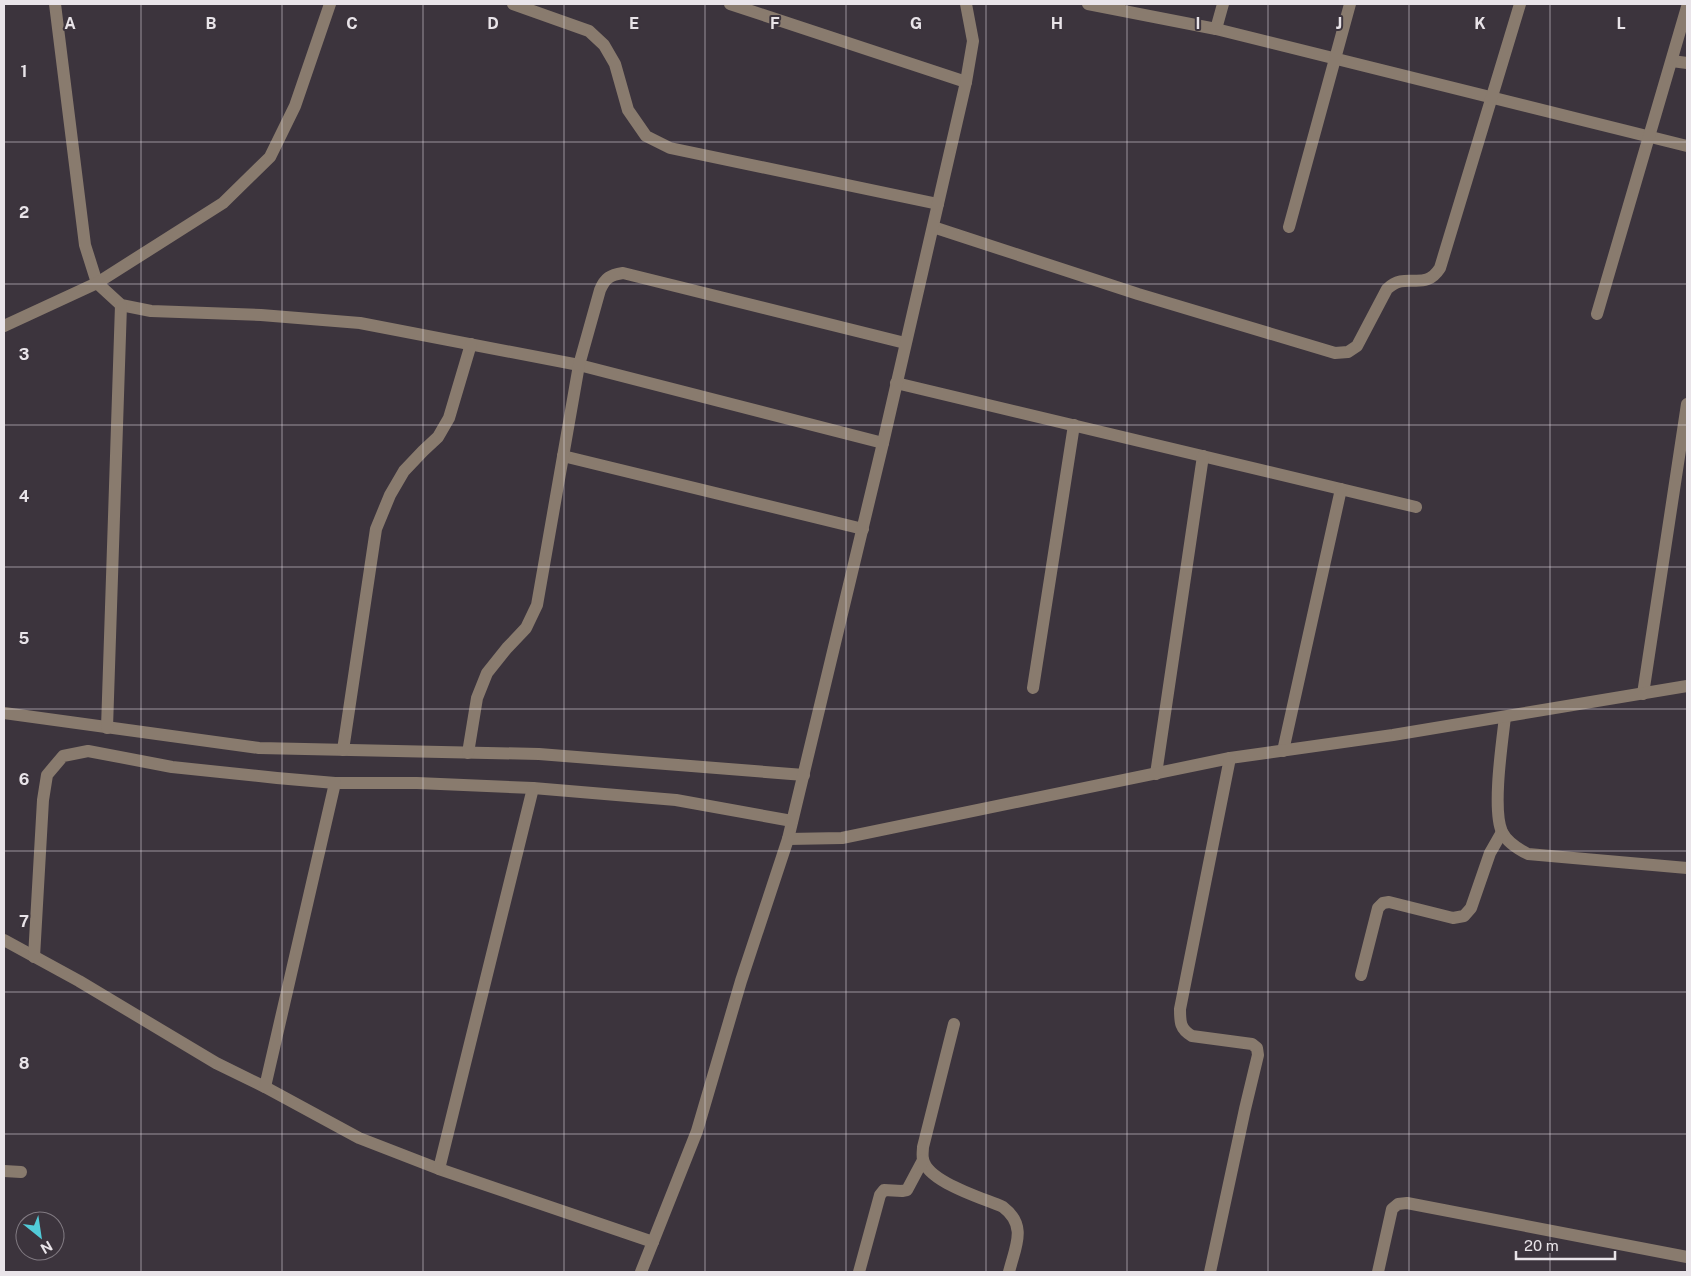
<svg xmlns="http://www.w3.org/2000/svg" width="1691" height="1276" font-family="'Public Sans',sans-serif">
<rect width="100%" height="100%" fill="#3c343d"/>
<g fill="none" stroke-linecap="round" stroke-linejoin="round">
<g stroke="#897b6e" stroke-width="12">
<path d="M55 4 85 245 97 283 121 305 151 311 261 315 360 323 579 365 883 443"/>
<path d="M513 4 589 31 604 45 615 64 628 110 646 136 670 148 938 204"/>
<path d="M730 4 966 82"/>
<path d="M1088 4 1216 29 1687 146"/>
<path d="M1216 29 1223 4"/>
<path d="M1672 61 1687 63"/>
<path d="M933 227 1138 294 1335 353 1348 352 1357 346 1387 289C1407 270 1424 293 1440 268L1520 4"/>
<path d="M1289 227 1350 4"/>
<path d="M1597 314 1687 7"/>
<path d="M4 326 97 283 223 203 270 157 295 106 330 4"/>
<path d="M896 383 1416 507"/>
<path d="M563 456 863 529"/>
<path d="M1033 688 1074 425"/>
<path d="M1643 694 1687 404"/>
<path d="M4 713 259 748 539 754 804 775"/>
<path d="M1505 717C1502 743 1492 810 1502 832 1507 842 1518 849 1528 854L1687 868"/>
<path d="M107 728 121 305"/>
<path d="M343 750 376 529 390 495 404 471 423 451 438 437 449 418 471 344"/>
<path d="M1283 751 1341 489"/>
<path d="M468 753 477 698 487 673 507 648 526 628 537 605 579 365 600 290C605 278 610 275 623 273L905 343"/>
<path d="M1156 774 1203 456"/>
<path d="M788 839 842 838 1230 758 1393 735 1687 686"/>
<path d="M4 940 79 981 216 1063 265 1087 359 1138 439 1169 653 1242"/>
<path d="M34 957 43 800 47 775 63 756 88 751 172 767 277 778 335 783H417L533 788 676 800 792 821"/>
<path d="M1361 975 1378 908 1383 903 1389 902 1453 918 1464 916 1471 908 1490 853 1502 832"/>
<path d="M954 1024 923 1147C923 1150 922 1155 923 1159 927 1182 983 1198 1003 1207 1028 1226 1015 1247 1009 1272"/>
<path d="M265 1087 335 783"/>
<path d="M439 1169 533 788"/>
<path d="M4 1171 21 1172"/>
<path d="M641 1272 697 1131 741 981 788 839 883 443 966 82 973 41 966 4"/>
<path d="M859 1272 880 1195 884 1190 902 1191 907 1190 923 1160"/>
<path d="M1210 1272 1245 1109 1258 1055 1257 1048 1252 1044 1192 1036C1180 1029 1180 1022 1180 1009L1230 758"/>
<path d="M1378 1272 1392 1209 1398 1204 1407 1203 1687 1257"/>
</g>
</g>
<path fill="none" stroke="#e9e4e9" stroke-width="1" stroke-opacity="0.55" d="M141 4V1272M282 4V1272M423 4V1272M564 4V1272M705 4V1272M846 4V1272M986 4V1272M1127 4V1272M1268 4V1272M1409 4V1272M1550 4V1272M4 142H1687M4 284H1687M4 425H1687M4 567H1687M4 709H1687M4 851H1687M4 992H1687M4 1134H1687"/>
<g font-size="16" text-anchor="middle" font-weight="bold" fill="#e9e4e9" stroke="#3c343d" stroke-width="4" stroke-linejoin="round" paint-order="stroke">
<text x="70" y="29">A</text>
<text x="211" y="29">B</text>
<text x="352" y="29">C</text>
<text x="493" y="29">D</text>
<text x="634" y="29">E</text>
<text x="775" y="29">F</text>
<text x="916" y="29">G</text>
<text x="1057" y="29">H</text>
<text x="1198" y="29">I</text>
<text x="1339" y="29">J</text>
<text x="1480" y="29">K</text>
<text x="1621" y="29">L</text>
<text x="24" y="77">1</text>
<text x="24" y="218">2</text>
<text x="24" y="360">3</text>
<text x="24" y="502">4</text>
<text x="24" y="644">5</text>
<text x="24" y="785">6</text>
<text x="24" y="927">7</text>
<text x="24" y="1069">8</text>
</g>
<rect width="1691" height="1276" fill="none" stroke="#e9e4e9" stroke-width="10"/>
<g transform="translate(40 1236) rotate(150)"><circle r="24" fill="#3c343d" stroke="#817a82"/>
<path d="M0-4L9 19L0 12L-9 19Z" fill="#52cbd8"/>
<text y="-8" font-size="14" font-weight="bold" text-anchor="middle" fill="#e9e4e9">N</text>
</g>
<path d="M1516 1251v8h99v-8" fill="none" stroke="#e9e4e9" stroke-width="2.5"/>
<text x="1524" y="1251" font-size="15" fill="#e9e4e9" stroke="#3c343d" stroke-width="4" paint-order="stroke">20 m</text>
</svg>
